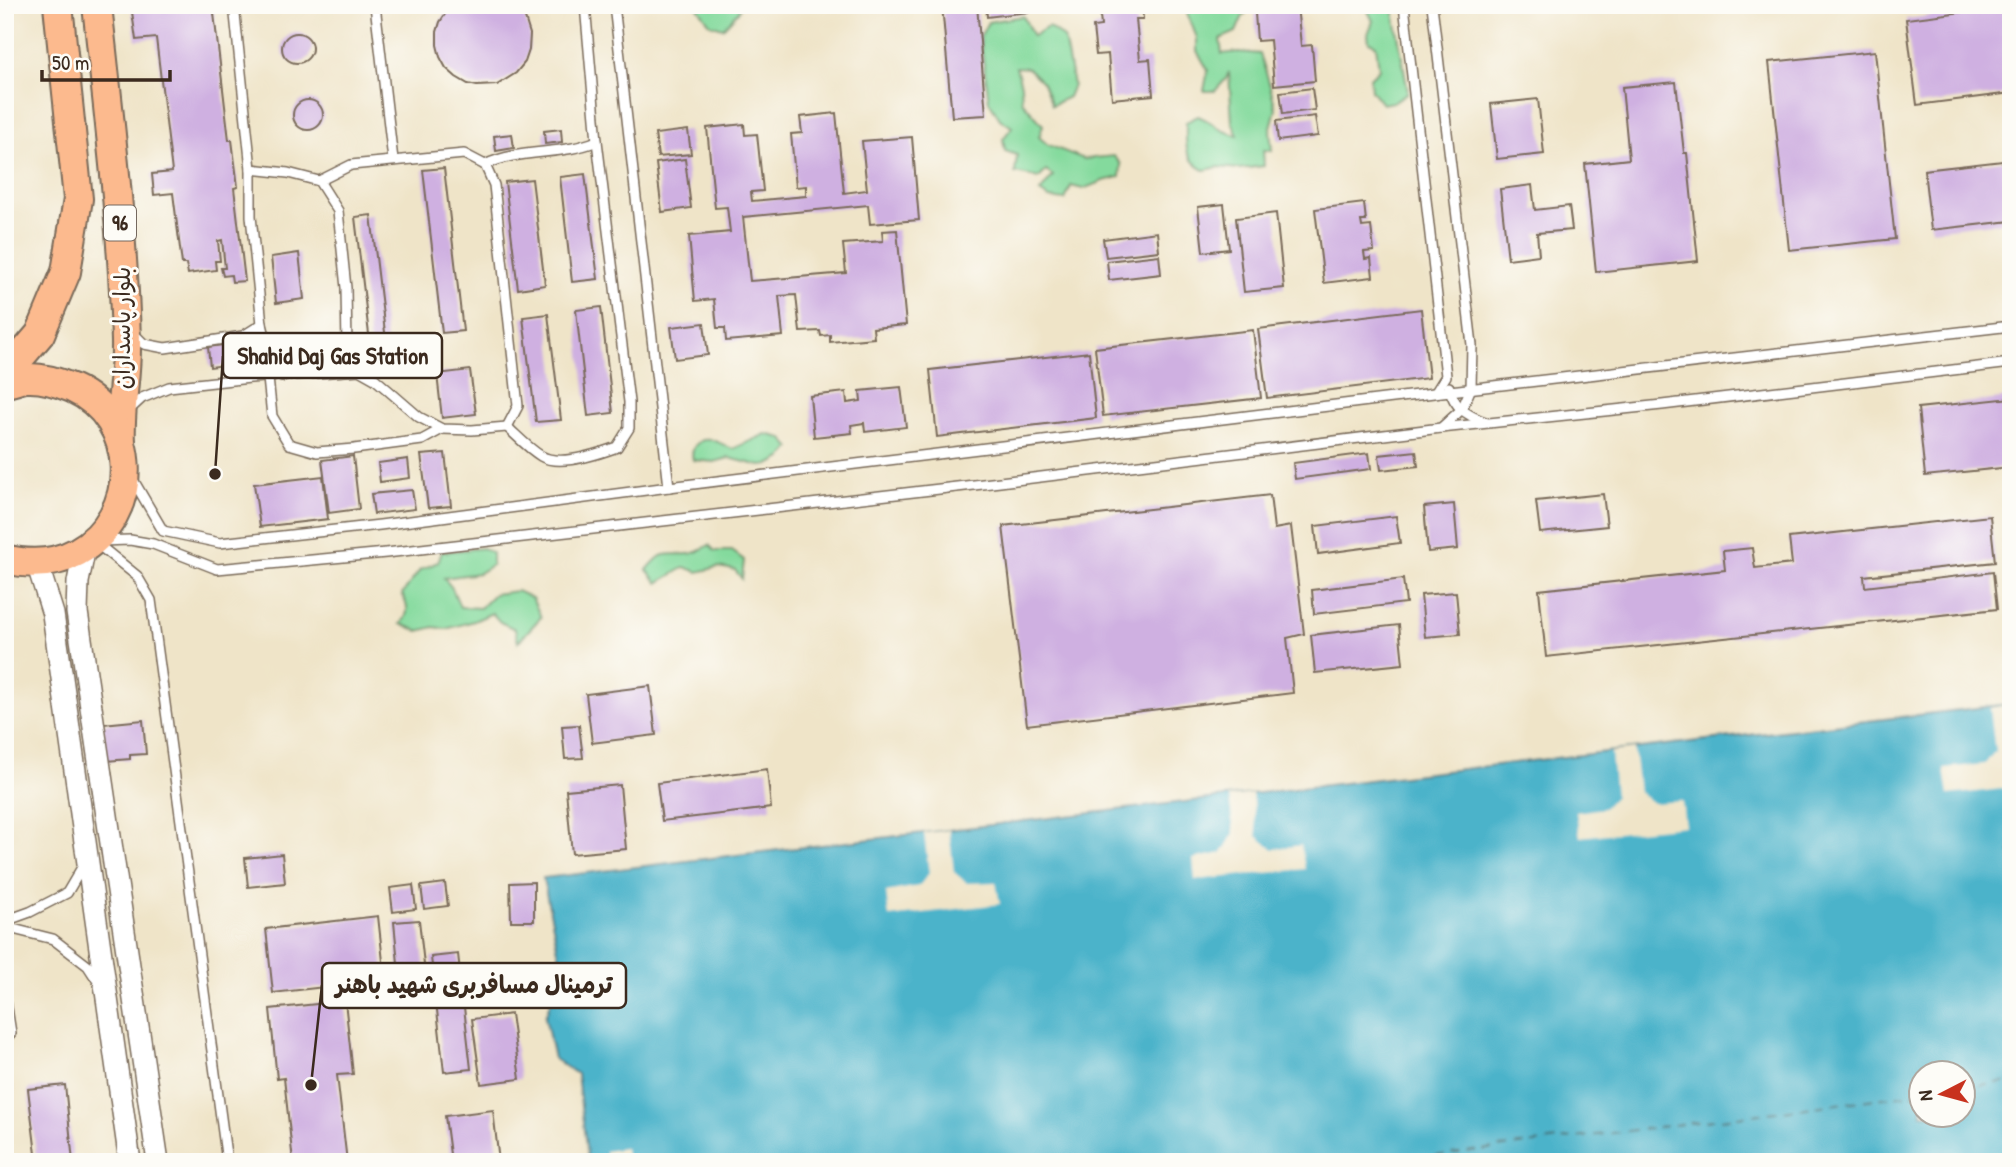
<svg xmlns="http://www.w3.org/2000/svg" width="2016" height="1167" font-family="'Patrick Hand','Playpen Sans Arabic',sans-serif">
<rect width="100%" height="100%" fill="#fdfcf7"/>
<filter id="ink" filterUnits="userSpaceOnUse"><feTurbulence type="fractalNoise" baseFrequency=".0143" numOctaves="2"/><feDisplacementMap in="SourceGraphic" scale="14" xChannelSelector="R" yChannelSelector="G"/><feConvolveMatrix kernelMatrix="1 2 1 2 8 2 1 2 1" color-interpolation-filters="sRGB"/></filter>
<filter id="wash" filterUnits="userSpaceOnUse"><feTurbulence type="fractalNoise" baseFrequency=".00686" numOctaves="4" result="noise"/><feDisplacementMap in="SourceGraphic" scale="28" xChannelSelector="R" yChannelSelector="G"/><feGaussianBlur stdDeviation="1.57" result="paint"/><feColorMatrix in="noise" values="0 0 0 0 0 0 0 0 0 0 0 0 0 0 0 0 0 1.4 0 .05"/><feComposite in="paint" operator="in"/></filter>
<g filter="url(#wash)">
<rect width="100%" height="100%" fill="#efe4c8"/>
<g fill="#84da9d" stroke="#60825e" stroke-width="2">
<path d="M741 5 738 12 723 28 710 24 697 6Z"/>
<path d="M1195 5H1252L1242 18 1236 32 1220 39 1222 54 1238 52 1260 54 1268 79 1276 109 1270 131 1272 151 1263 150 1264 166 1239 169 1219 167 1204 170C1183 157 1186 145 1186 122L1198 116C1214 122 1220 133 1238 135L1232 122 1229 72 1226 79 1215 91H1204L1208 70 1197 51V38L1187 13Z"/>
<path d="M1365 5H1394V12L1408 92 1393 102 1382 104 1371 90 1370 78 1379 69 1376 45 1369 42 1368 34 1373 21Z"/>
<path d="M1023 16 1033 36 1048 27 1064 38 1073 85 1068 97 1052 105 1043 83 1028 68 1016 67 1021 85 1022 101 1043 125 1039 137 1048 145 1084 159 1114 156 1121 164 1120 177 1103 181 1083 189 1071 186 1065 200 1049 198 1040 192 1053 176 1046 171 1039 178 1015 173 1017 155 1005 151 1003 139 1012 127 1000 119 989 101 980 37 988 22Z"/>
<path d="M766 434 782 438 791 448 782 458 769 465 761 466 729 458 714 462 693 460C690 449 697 438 710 440 717 440 727 447 733 449Z"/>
<path d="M709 545 715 551H732L744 560 742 579 735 570 718 567 698 572 685 567 658 583 647 570C665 548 664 556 688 554 695 554 703 549 709 545Z"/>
<path d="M483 548 492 553V565L479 573 444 578 452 588 460 607 480 608 494 594 517 591 532 598 541 617 518 642 515 629 500 622 492 613 474 621 446 629 434 627 419 631 401 624C410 613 408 606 402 594L420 570 438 562 442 552Z"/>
</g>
<path fill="#4bb3ca" stroke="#436e74" stroke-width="2" fill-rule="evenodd" d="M2011 704V1162H588L577 1074 554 1059 545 1017 562 969 543 878ZM1922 1072H1964V1114H1922Z"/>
<g fill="#efe4c8">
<path d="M2011 704V788L1948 795 1944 768 1985 764 1995 751 1990 708Z"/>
<path d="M1634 749 1639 792 1653 803 1682 801 1685 826 1580 837 1576 812 1604 808 1615 796 1611 752Z"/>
<path d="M1252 794 1257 836 1273 849 1301 845 1305 869 1195 880 1193 859 1222 853 1234 833 1229 797Z"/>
<path d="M949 830 954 872 967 883 996 882 1000 904 889 917 886 892 919 886 929 873 924 833Z"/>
<path d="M625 1148 627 1162H606L605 1151Z"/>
</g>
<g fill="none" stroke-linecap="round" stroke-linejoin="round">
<g stroke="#416163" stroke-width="2" stroke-dasharray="9 7" stroke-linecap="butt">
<path d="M1964 1087 2011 1081"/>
<path d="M1388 1162 1922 1093"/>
</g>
</g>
<g id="blocks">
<g fill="#cfb0e1">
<path d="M131 5H213L229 140H232L238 187 234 188 245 281 232 282 231 275 223 276 221 268H225L222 240 218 241 220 261H215L216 270 188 274 186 264H182L173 193 154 195 152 174 172 172 156 38 136 40Z"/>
<path d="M451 5H515L525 18 530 34 529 50 525 62 516 73 497 85 477 86 468 84 456 77 446 68 440 57 437 45V32L440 22Z"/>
<path d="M942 5H977L986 115 952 117Z"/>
<path d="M986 5H1036V11L987 17Z"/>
<path d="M1099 5H1142L1143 19H1136L1140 60 1150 59 1153 95 1112 99 1108 54 1096 55 1093 27 1101 26Z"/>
<path d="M1262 5H1297L1301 46 1312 45 1315 81 1274 85 1270 40 1257 41 1255 13 1263 12Z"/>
<path d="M2011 6V93L1917 105 1906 19Z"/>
<circle cx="297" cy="48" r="15"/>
<path d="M1875 51 1895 239 1789 250 1769 62Z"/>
<path d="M1676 82 1684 153H1687L1698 261 1596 272 1585 164 1629 159 1622 87Z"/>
<path d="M1312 88 1315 110 1283 114 1280 92Z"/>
<path d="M1538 99 1544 154 1497 159 1491 104Z"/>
<circle cx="308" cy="115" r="15"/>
<path d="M836 113 844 193 867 190 862 141 912 137 919 220 870 224 868 205 743 217 750 281 846 273 843 244 883 241 882 231 897 230 906 325 873 328 874 338 830 342V335L821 336 820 331 800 332 796 295 779 296 783 336 726 341 725 328H717L714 299 695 301 689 236 730 232 727 207 715 208 707 128 744 124 745 135 757 134 763 191 751 192 752 201 806 196V186L796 187 791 134 802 133 800 117Z"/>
<path d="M1315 116 1318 136 1278 141 1276 121Z"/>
<path d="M561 129 562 142 545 144 544 131Z"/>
<path d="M688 130 691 154 658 157 655 134Z"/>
<path d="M512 134 514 148 496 151 494 136Z"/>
<path d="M685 159 691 208 662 212 656 163Z"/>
<path d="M2011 160V221L1931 230 1924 170Z"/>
<path d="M444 168 463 331 442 333 423 170Z"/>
<path d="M585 174 598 279 572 282 560 177Z"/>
<path d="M532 179 545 285 518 289 505 182Z"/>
<path d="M1532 185 1535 210 1569 206 1572 230 1537 233 1539 255 1508 259 1500 189Z"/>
<path d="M1364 203 1366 221H1361L1362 227 1371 226 1374 251 1364 252 1365 259 1371 258 1373 277 1324 283 1315 209Z"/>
<path d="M1224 204 1229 249 1203 252 1198 207Z"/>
<path d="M1276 213 1284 288 1244 292 1236 218Z"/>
<path d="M371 215 389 366 373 368 355 217Z"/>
<path d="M1157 232 1159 251 1106 257 1103 239Z"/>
<path d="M299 253 304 299 276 303 271 257Z"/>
<path d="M1159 255 1161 274 1109 280 1107 261Z"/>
<path d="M601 307 613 413 588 416 576 310Z"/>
<path d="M1421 309 1429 378 1267 398 1258 329Z"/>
<path d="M548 314 561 420 536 422 523 317Z"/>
<path d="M704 323 708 355 675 359 671 327Z"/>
<path d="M1253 330 1261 398 1103 416 1095 348Z"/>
<path d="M231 344 234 364 210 367 208 347Z"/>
<path d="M1089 352 1096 418 937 437 930 370Z"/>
<path d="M470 370 476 414 442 418 437 374Z"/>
<path d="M901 387 906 427 865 432 864 423 851 425 852 433 814 437 810 396 846 392 847 403 861 401 860 391Z"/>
<path d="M2011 398V467L1925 476 1918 408Z"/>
<path d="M1416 451 1418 466 1381 470 1379 455Z"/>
<path d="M445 453 451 506 428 508 421 455Z"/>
<path d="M1369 453 1371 469 1295 479 1293 463Z"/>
<path d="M353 456 359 509 329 513 322 460Z"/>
<path d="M408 459 410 478 380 482 378 463Z"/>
<path d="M323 476 328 519 260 527 254 484Z"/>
<path d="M412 490 415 509 374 514 371 494Z"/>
<path d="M1603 494 1607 526 1540 533 1536 501Z"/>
<path d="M1270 495 1274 529 1291 526 1304 634 1287 638 1293 693 1027 725 1003 526Z"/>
<path d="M1454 504 1458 549 1428 552 1424 507Z"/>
<path d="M1396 516 1400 543 1318 554 1315 526Z"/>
<path d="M1990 516 1995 562 1864 576 1865 587 1993 572 1997 609 1546 657 1539 590 1725 570 1723 551 1752 548 1755 568 1792 564 1789 538Z"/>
<path d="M1403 579 1406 603 1314 614 1312 590Z"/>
<path d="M1456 592 1460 634 1425 637 1421 595Z"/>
<path d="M1399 625 1403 664 1315 673 1311 635Z"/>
<path d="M650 686 656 735 592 743 586 694Z"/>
<path d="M143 720 146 754 130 755V759L106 761 103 724Z"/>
<path d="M579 725 583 758 565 759 562 726Z"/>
<path d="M767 769 771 808 662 821 657 783Z"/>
<path d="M620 785 626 849 572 854 566 790Z"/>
<path d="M282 854 285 883 248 887 245 858Z"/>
<path d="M534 882V921H511L510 883Z"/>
<path d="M445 883 448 906 424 909 421 886Z"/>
<path d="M413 885 416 909 393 912 390 888Z"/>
<path d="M378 916 385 980 273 993 266 929Z"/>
<path d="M419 920 427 991 401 994 394 922Z"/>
<path d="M458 954 471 1069 444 1072 431 957Z"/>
<path d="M345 1001 353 1074 337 1075 347 1162H293L284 1078 277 1079 270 1009Z"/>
<path d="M511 1014 520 1079 481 1084 472 1019Z"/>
<path d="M65 1085 73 1162H37L28 1089Z"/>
<path d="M493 1110 499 1162H451L445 1116Z"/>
</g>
</g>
</g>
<g filter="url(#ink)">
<use href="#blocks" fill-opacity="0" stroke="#7a6b5a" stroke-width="2"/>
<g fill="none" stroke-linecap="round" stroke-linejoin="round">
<g stroke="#7a6b5a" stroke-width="12">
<g id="service">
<path d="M234 5 251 169V216L262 324 271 360 281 377"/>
<path d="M375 5 393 160"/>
<path d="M614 5 669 487 1450 391 2011 326"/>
<path d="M1404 5 1446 376 1436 392"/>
<path d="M485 165C520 148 561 156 597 141"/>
<path d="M251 169 288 173 319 181 338 211 346 288 347 348 340 371"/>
<path d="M319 181 351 165 464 154 485 165 494 185 518 406 507 427"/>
<path d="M133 333 144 344 165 348 243 336 262 324"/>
<path d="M271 360 268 378 272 416 289 444 317 452 354 449 422 440 442 429"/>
<path d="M1449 387C1454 407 1466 415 1485 422"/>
<path d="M129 410 142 398 169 387 250 378 359 370 375 379 419 417 442 429 472 430 507 427C517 436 529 449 541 456 559 467 598 454 617 447L629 428V402L597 141 585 5"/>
<path d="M1441 428 1662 405 2011 363"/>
<path d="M132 478 163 531 220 543 380 525 669 487"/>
<path d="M101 541 130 540 153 544 217 569 386 553 1000 482 1441 428 1462 409 1471 388 1472 345 1432 5"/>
<path d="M95 542 137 576 151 600 227 1162"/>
<path d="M5 921 30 912 67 893 84 864"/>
<path d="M5 927 53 939 88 966 99 983"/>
<path d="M5 995 11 1033 5 1039"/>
</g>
</g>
<g stroke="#7a6b5a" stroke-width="24">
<g id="tertiary">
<path d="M85 547 78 582 77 612 158 1162"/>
<path d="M37 563 53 614 130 1162"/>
</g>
</g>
<g stroke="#7a6b5a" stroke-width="32">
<g id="trunk">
<path d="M97 5C109 117 123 229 126 341 127 375 119 408 121 442"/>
<path d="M5 375 40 334 66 272 78 199 58 5"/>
<path d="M5 383C12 382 19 379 26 378 42 377 58 382 72 388 141 419 142 516 77 552 55 564 29 565 5 559"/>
</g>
</g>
<use href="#service" stroke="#fff" stroke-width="9"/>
<use href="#tertiary" stroke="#fff" stroke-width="21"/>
<use href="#trunk" stroke="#fcba8e" stroke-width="28"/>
</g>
</g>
<g text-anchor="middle" stroke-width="6" stroke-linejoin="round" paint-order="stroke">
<rect fill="#fdfcf7" stroke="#75695f" stroke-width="2" x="104" y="205.5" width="32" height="35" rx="5"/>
<g font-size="21" font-weight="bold" fill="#3b2a1e">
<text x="120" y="230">96</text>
</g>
<g font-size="23" fill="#3b2a1e" stroke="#fdfcf7">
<text transform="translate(122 328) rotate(-90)" y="8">بلوار پاسداران</text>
</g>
</g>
<path fill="none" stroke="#3b2a1e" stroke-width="2.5" d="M215 474L223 356M311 1085L322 985"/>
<g fill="#3b2a1e" stroke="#fdfcf7" stroke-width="2.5">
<circle cx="215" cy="474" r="7"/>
<circle cx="311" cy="1085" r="7"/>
</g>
<g fill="#fdfcf7" stroke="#3b2a1e" stroke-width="2.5">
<rect x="223" y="333" width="219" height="45" rx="7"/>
<rect x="322" y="963" width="304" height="45" rx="7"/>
</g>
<g font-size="24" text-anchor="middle" font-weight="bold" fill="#3b2a1e">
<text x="333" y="364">Shahid Daj Gas Station</text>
<text x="474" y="993">ترمینال مسافربری شهید باهنر</text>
</g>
<rect width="2016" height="1167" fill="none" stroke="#fdfcf7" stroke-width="28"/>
<g transform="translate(1942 1094) rotate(264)"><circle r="33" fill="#fdfcf7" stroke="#afa8a0" stroke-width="2"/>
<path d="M0-5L12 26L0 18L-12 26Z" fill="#c8321e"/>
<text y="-10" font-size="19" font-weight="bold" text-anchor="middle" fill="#3b2a1e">N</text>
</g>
<path d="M42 70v10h128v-10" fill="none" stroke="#3b2a1e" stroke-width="3.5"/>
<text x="52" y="70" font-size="21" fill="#3b2a1e" stroke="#fdfcf7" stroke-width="5" paint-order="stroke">50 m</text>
</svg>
